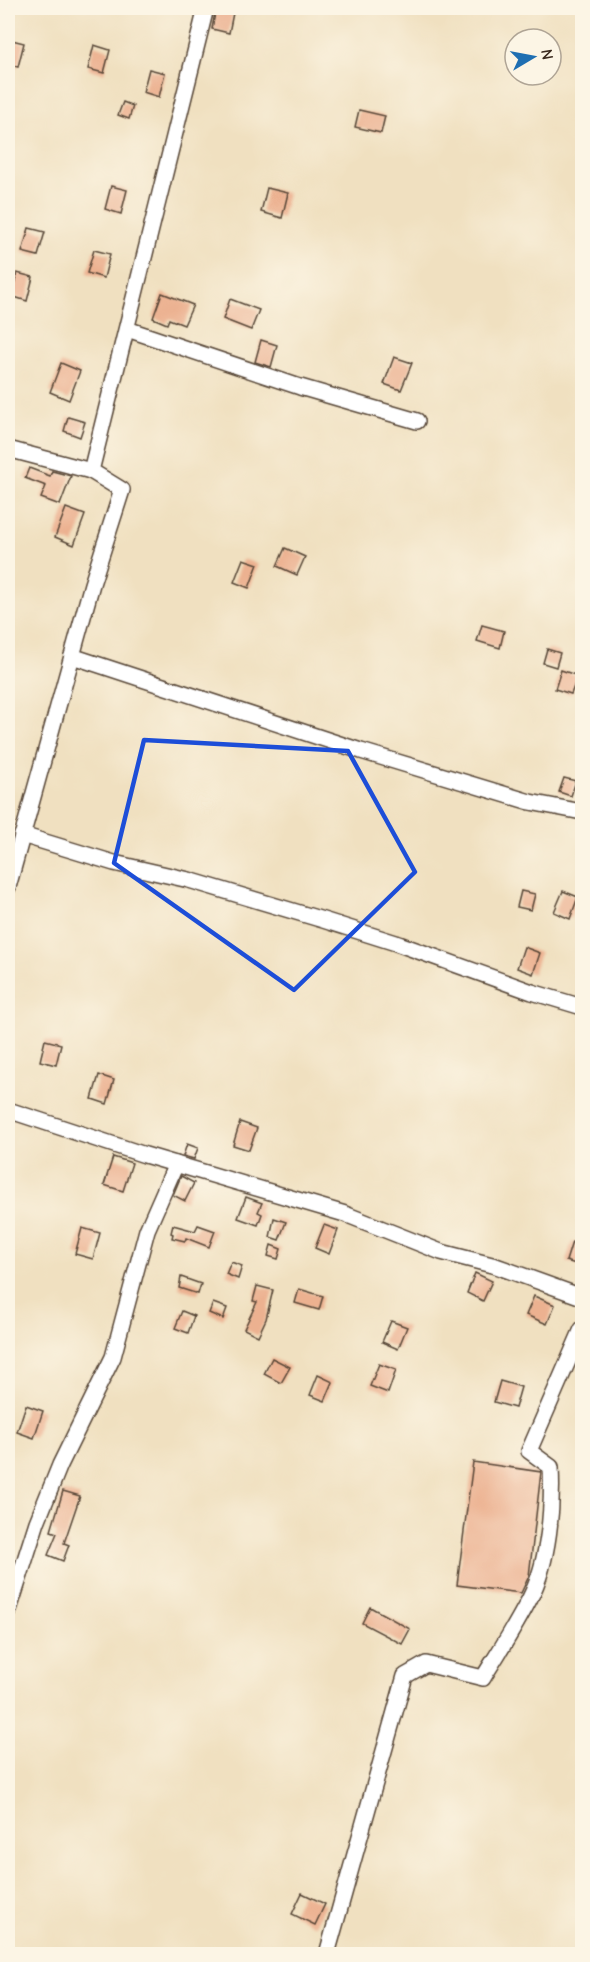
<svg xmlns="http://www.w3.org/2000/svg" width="590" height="1962" font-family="'Comic Neue',sans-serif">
<rect width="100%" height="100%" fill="#fcf5e5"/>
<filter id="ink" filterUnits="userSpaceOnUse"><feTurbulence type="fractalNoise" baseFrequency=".0167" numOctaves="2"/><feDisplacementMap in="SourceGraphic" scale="12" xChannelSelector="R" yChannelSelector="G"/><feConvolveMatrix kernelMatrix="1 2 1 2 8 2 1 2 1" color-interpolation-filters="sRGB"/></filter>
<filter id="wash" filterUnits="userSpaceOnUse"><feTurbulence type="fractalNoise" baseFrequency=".008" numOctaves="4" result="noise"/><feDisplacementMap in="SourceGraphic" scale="24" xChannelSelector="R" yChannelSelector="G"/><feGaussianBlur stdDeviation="1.35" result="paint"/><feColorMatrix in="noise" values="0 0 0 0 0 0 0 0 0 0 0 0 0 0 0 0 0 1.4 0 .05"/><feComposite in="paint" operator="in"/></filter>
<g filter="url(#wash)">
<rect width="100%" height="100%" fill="#f0e0c0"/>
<g id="blocks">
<g fill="#ecb190">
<path d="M216 8H234L229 33 212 29Z"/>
<path d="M8 39 24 43 18 67 8 64Z"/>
<path d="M94 45 110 50 104 73 88 69Z"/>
<path d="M149 69 165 73 159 97 143 92Z"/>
<path d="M123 102 133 106 129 119 118 115Z"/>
<path d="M359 110 385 116 381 133 355 127Z"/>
<path d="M111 186 127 190 121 214 105 209Z"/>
<path d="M267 188 288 193 282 218 261 212Z"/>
<path d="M29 228 45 232 38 256 22 252Z"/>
<path d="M94 250 110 254 104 278 87 273Z"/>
<path d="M17 273 33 277 27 301 11 296Z"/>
<path d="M162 293 193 305 184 325 169 319 167 324 153 318Z"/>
<path d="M230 299 259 310 251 330 223 319Z"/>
<path d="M261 340 277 345 271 367 255 362Z"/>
<path d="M394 357 412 363 401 390 384 384Z"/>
<path d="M61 363 80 371 69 400 50 392Z"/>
<path d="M68 417 85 422 80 437 64 431Z"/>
<path d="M29 468 50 476 52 471 71 476 60 505 41 498 46 486 25 478Z"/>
<path d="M66 508 85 515 74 545 55 537Z"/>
<path d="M285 548 305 557 297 575 277 566Z"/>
<path d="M243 559 258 564 249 588 234 582Z"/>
<path d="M482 625 504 631 500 648 477 641Z"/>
<path d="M547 649 560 653 556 667 543 663Z"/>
<path d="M561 670 578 676 571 694 555 689Z"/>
<path d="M564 778 576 781 571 796 559 792Z"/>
<path d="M521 891 535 894 531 910 517 907Z"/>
<path d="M563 891 578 897 570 919 554 912Z"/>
<path d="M524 947 540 953 533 974 517 968Z"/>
<path d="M45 1040 61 1044 56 1065 40 1061Z"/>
<path d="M99 1075 114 1080 107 1104 92 1099Z"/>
<path d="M240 1122 257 1128 249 1150 233 1145Z"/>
<path d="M187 1144 198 1148 194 1159 183 1156Z"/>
<path d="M113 1157 132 1163 123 1191 104 1185Z"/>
<path d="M181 1176 194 1183 185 1201 173 1195Z"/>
<path d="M246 1197 262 1203 258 1212 262 1214 258 1225 238 1218Z"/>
<path d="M274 1218 286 1222 279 1240 270 1237Z"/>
<path d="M173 1225 195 1231 198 1225 215 1231 209 1247 186 1238 185 1241 172 1238 173 1234 171 1233Z"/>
<path d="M324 1225 338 1230 329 1254 315 1248Z"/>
<path d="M82 1228 100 1233 93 1259 75 1254Z"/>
<path d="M572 1242 582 1245V1266L566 1261Z"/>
<path d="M271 1245 281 1249 278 1259 268 1256Z"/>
<path d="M231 1262 242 1266 238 1279 226 1274Z"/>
<path d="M475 1273 492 1281 483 1301 467 1293Z"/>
<path d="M181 1277 201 1284 198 1294 179 1288Z"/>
<path d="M257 1286 273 1290 266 1319 258 1336 244 1329 257 1302 253 1301Z"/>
<path d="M299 1289 323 1296 319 1310 295 1303Z"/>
<path d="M534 1296 555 1305 547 1324 526 1315Z"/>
<path d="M213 1303 227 1308 223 1319 209 1313Z"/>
<path d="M182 1311 194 1316 188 1333 175 1328Z"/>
<path d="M391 1321 407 1327 398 1349 382 1342Z"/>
<path d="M272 1358 290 1367 281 1383 264 1374Z"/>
<path d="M379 1364 396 1370 388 1393 370 1386Z"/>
<path d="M318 1375 333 1382 325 1401 310 1395Z"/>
<path d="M500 1381 521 1387 515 1408 494 1402Z"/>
<path d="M26 1405 43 1411 34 1438 17 1432Z"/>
<path d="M473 1462 541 1472 529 1576 521 1593 457 1585Z"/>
<path d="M63 1491 80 1496 64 1543 69 1545 63 1561 48 1555 57 1533 51 1531Z"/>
<path d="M370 1607 410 1629 402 1644 362 1623Z"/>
<path d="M302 1893 325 1904 315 1925 292 1914Z"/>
</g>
</g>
</g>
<g filter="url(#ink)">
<use href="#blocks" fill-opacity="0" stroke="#564536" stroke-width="1.5"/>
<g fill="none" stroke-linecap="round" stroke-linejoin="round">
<g stroke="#564536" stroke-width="18">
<g id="street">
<path d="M127 329 300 387 417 421"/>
<path d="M8 449 91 471"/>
<path d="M72 656 361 751 530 802 582 812"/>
<path d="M22 835 114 863 189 880 323 920 396 943 532 992 582 1007"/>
<path d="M8 887 92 584 122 490 91 471 206 8"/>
<path d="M8 1110 145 1155 345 1214 441 1252 496 1266 582 1297"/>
<path d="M8 1613 37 1522 60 1465 113 1357 147 1230 176 1164"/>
<path d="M327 1954 405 1676 426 1664 483 1678C499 1652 516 1626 530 1598 549 1561 553 1508 551 1467L529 1451 582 1329"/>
</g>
</g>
<use href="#street" stroke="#fff" stroke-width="15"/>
</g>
</g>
<path fill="none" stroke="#1d4ed8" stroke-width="4.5" stroke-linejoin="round" d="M144 740 348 751 415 872 294 990 114 863Z"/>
<rect width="590" height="1962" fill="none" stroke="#fcf5e5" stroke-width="30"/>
<g transform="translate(533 57) rotate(80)"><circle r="28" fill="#fcf5e5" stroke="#afa495" stroke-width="1.5"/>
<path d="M0-4.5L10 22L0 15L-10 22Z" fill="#1f6fb2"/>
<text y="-9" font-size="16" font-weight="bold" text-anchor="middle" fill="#3b2a1e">N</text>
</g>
</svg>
